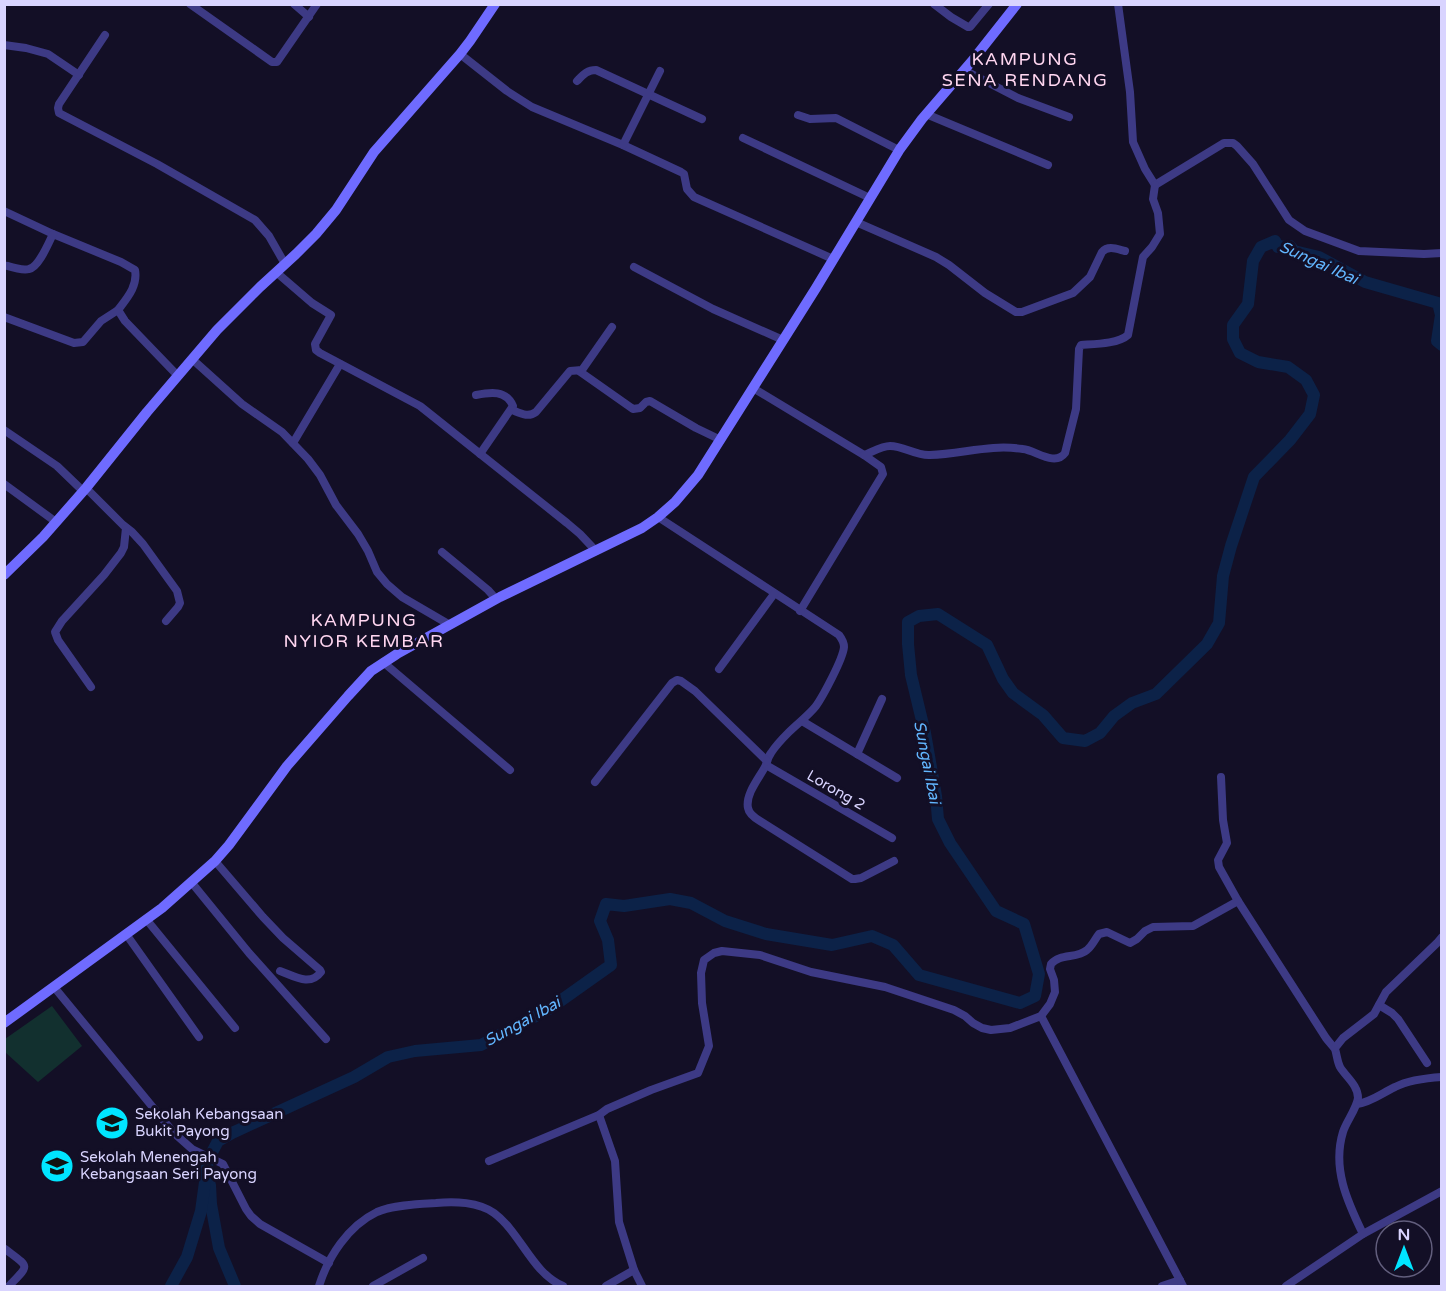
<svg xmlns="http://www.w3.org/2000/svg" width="1446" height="1291" font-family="'Varela Round',sans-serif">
<rect width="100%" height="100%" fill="#130f26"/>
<path fill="#12302f" d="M52 1006 82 1046 38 1082 5 1052V1039Z"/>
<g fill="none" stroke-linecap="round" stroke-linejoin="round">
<g stroke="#0c2248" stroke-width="12">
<path d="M210 1185 211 1204 219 1248 235 1286"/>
<path d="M171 1286 187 1257 201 1211 208 1160 218 1141 232 1133 354 1077 388 1057 415 1051 481 1045 549 1009 611 965 608 940 600 921 606 904 624 906 670 899 691 903 725 921 766 934 832 945 872 936 893 945 919 975 1020 1003 1035 996 1039 974 1024 924 996 911 950 843 938 819 936 796 925 733 911 675 908 644V622L919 616 938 614 987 645 1003 679 1013 693 1043 715 1063 738 1085 741 1100 733 1114 716 1132 703 1156 694 1207 644 1219 623 1223 576 1231 546 1254 477 1290 440 1310 414 1314 395 1306 380 1288 367 1258 362 1240 353 1233 339V325L1248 304 1253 261 1261 247 1275 241 1278 247 1290 246 1294 251 1319 257 1365 282 1438 303 1441 315 1437 341 1442 345"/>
</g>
<g stroke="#3d3a85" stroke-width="8">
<path d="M190 4 272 62H277L317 4"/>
<path d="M294 4 309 17"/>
<path d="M934 4 951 17 968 27H970L989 4"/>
<path d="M1118 4 1130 92 1133 142 1145 169 1155 185"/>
<path d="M105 35 59 104 58 108 59 113 157 164 255 220 269 236 285 264"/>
<path d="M4 45 26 48 48 54 79 75"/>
<path d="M460 54 507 91 532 107 623 145 681 172 684 174 687 189 694 197 833 259"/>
<path d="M964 70 1018 98 1069 117"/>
<path d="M577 81C583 75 587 70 596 70L702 119"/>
<path d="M926 114 1048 165"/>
<path d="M798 115 810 119 836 118 899 150"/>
<path d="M743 138 870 198"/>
<path d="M623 145 660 71"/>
<path d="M1155 185 1224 143H1233L1237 146 1253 164 1289 220 1305 231 1359 251 1424 254 1442 253"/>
<path d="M4 211 53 234 121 262 135 270C138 286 127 298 118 310L125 321 178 376"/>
<path d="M856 222 936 257 949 265 985 293 1016 312H1022L1073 293 1090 277 1102 252C1108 245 1117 249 1125 251"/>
<path d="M4 265C11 267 22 271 29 269 39 267 49 242 53 234"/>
<path d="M634 267 713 309 783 340"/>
<path d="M276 272 312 303 331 315 315 344 316 350 320 353 420 406 567 523 580 534 596 551"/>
<path d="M4 317 74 343 83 342 101 321 118 310"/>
<path d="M192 359 242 404 282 432 308 459 320 475 336 505 358 534 368 551 377 572 387 584 402 597 450 625"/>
<path d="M579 371 633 409 640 408 646 402 650 401 696 428 721 440"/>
<path d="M753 388 864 455C872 452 882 446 890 446 904 446 916 456 930 455 963 454 989 444 1023 449 1035 450 1055 467 1065 453L1076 409 1079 349 1081 345C1094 344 1118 344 1128 335L1143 257 1152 247 1160 234 1158 213 1153 199 1155 185"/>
<path d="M476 395C491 392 506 390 513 406L480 454"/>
<path d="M512 410C520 413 528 418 536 412L570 371 582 370 612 327"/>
<path d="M4 430 57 466 83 491"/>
<path d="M293 443 340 364"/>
<path d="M4 484 56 522"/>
<path d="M86 488 123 525 132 532 143 544 177 591 180 603 178 607 166 621"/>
<path d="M658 517 839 635C842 639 844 642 844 647 843 659 823 696 816 706 808 716 798 723 789 732 783 738 776 745 771 753 768 757 767 761 766 765 760 777 745 794 748 808 749 814 755 818 760 821L852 879H855L861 878 894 861"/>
<path d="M442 552 488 590 496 599"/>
<path d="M800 611 883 474 881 467 864 455"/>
<path d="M383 662 510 770"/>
<path d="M719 669 774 594"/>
<path d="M91 687 58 640 55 632 62 621 104 575 121 553 124 547 126 528"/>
<path d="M802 721 897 778"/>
<path d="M857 754 882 699"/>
<path d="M766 765 892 838"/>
<path d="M1221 777 1223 820 1227 843 1218 860 1219 867 1238 901 1326 1038C1329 1042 1333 1046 1335 1049 1337 1055 1337 1061 1340 1067 1346 1077 1358 1085 1358 1098 1357 1108 1346 1122 1343 1132 1332 1168 1347 1201 1363 1234"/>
<path d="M595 782 672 683 677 680 681 681 695 691 767 761"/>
<path d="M215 861 263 917 283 938 320 970 321 972C310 987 294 976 280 971"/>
<path d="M192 883 249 953 326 1039"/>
<path d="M146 919 235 1028"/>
<path d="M126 934 199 1037"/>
<path d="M54 987 174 1133 192 1149 223 1164 246 1209 251 1216 260 1224 329 1263"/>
<path d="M1379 1005 1392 1013 1398 1019 1427 1063"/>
<path d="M1041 1016 1183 1286"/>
<path d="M1335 1048 1343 1038 1374 1014 1386 992 1437 943 1442 937"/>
<path d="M1357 1104C1371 1102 1382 1093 1395 1087 1409 1080 1426 1078 1442 1077"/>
<path d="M599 1115 615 1161 619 1222 634 1270 642 1286"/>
<path d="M489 1161 599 1115 607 1109 651 1090 698 1073 709 1046 702 1003 701 973 704 960 714 953 722 951 760 955 811 972 885 987 954 1010 965 1016 973 1023 982 1028 991 1030 1010 1028 1041 1016 1050 1004 1055 992 1054 980 1050 969 1051 964C1060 953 1077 959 1087 950 1092 946 1095 939 1099 934L1107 932 1130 943 1137 939 1145 931 1153 927 1193 926 1238 901"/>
<path d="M5 1249C30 1268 30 1264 9 1286"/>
<path d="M319 1286C328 1257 348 1226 377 1212 393 1205 419 1204 436 1203 454 1201 479 1202 494 1213 521 1233 532 1273 563 1286"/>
<path d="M373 1286 423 1258"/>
<path d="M606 1286 634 1270"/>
<path d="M1162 1286 1180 1280"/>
<path d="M1286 1286 1363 1234 1442 1191"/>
</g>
<g stroke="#6f6bff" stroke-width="10">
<path d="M4 575 43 537 86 488 147 412 217 330 260 287 296 254 316 234 336 210 374 152 460 54 470 41 495 4"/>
<path d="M4 1023 162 908 215 861 229 845 287 766 348 696 371 671 397 654 500 597 642 528 658 517 675 502 698 475 816 288 900 149 922 119 972 61 1017 4"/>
</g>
</g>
<defs>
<g id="school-disc" transform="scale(1.725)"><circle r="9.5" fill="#00e5ff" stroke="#130f26"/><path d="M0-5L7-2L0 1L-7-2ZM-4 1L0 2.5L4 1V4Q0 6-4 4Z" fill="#111"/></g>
</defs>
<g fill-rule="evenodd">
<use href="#school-disc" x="112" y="1123"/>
<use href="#school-disc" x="57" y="1166"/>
</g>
<g text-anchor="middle" stroke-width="6" stroke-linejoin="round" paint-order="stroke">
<g font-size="15" fill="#d9d4ff" stroke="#130f26">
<text transform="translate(836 790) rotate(30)" y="5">Lorong 2</text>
</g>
<g font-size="15" fill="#d9d4ff" stroke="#130f26" text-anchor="start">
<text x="135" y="1119">Sekolah Kebangsaan<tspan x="135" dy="17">Bukit Payong</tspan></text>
<text x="80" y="1162">Sekolah Menengah<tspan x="80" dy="17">Kebangsaan Seri Payong</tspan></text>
</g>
<g font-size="16" font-style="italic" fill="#62b6ff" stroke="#130f26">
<text transform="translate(1319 262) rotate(24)" y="6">Sungai Ibai</text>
<text transform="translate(928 762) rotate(79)" y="6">Sungai Ibai</text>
<text transform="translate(522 1021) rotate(-29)" y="6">Sungai Ibai</text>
</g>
<g font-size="18" letter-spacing="1.5" fill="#ffd6f0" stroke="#130f26">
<text x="1025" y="65">KAMPUNG<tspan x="1025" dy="21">SENA RENDANG</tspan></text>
<text x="364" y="626">KAMPUNG<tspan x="364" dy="21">NYIOR KEMBAR</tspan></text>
</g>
</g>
<rect width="1446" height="1291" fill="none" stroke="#d9d4ff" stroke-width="12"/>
<g transform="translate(1404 1249)"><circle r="28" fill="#130f26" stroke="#625e7d" stroke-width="1.5"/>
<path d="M0-4.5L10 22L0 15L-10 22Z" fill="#00e5ff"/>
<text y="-9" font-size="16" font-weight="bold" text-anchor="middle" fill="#d9d4ff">N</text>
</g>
</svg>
